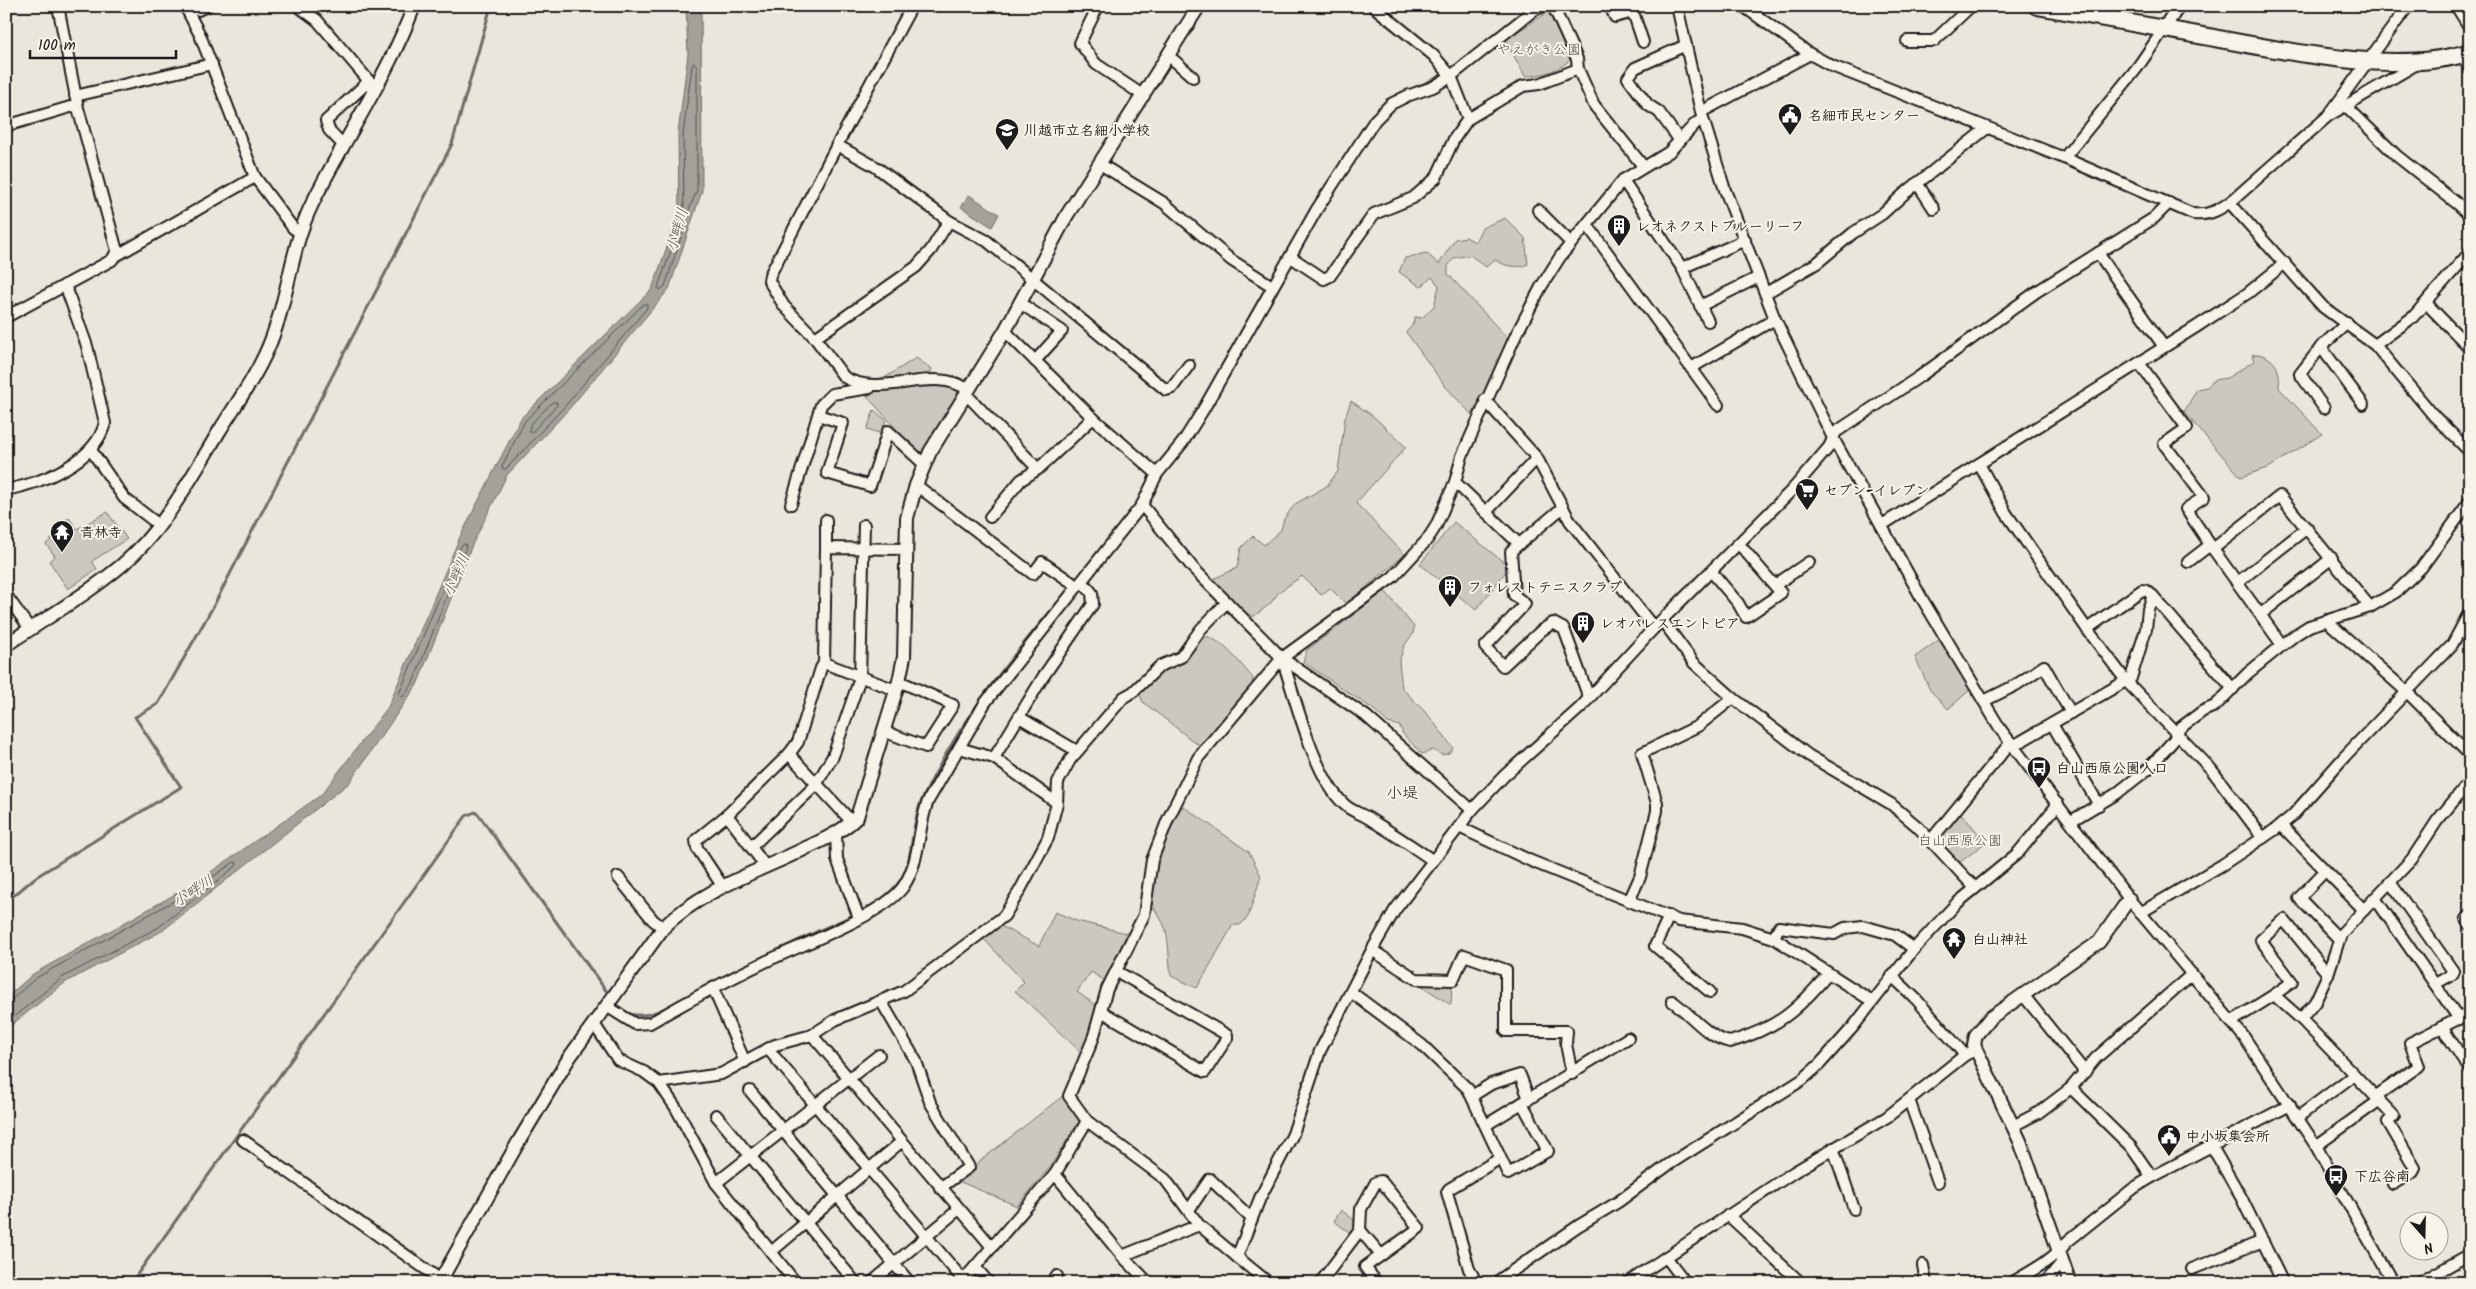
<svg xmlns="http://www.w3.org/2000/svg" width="2476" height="1289" font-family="Kalam,'Klee One',sans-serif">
<rect width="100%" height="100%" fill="#eae6dc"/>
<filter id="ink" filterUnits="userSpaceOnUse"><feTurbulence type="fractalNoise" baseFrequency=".02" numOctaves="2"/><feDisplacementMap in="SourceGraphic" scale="10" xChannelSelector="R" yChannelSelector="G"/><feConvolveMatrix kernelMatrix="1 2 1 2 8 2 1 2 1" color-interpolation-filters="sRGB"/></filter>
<g filter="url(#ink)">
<g fill="#ccc8c0" stroke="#74726e">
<path d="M1548 12 1572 57C1562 70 1542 76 1525 76L1505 40Z"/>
<path d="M1505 218 1525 238 1528 264C1517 269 1505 266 1495 260L1486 267 1470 255 1454 258 1448 266V274L1510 341 1472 415 1445 386 1406 332 1412 326 1415 317 1422 318 1434 306 1439 286 1432 277 1421 287 1399 272 1405 258 1426 253 1439 264 1455 239 1466 237 1475 242 1482 228Z"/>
<path d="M2258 354C2276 358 2281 370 2279 388L2322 434 2270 467 2241 477 2184 412 2197 389 2207 387 2214 380 2227 378 2254 361 2252 355Z"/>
<path d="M916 358 932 369 929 377 878 382Z"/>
<path d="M934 384 950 386 960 391 921 456 863 392Z"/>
<path d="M1351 401 1373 416 1406 447 1356 503 1405 555 1346 604 1330 588 1321 595 1302 576 1279 592 1270 604 1253 617 1246 613 1213 579 1237 568 1241 548 1253 536 1264 545 1281 530 1284 519 1295 504 1327 486 1338 471 1345 418Z"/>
<path d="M874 410 886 420 882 434 867 429Z"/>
<path d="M107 512 127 539 92 561 97 569 68 589 49 561 55 556 46 544 57 534 58 525 69 518 77 529Z"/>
<path d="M1454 522 1507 565V570L1476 610 1420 564Z"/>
<path d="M1385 591 1414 627 1413 634 1404 646 1399 662 1402 688 1429 716 1453 748 1449 753 1442 755 1433 750 1422 754 1403 734 1400 726 1388 723 1373 709 1303 662 1307 650Z"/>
<path d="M1205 636C1224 640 1241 665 1253 678L1252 685 1203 744H1197L1143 702 1140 695C1150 673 1167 672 1183 660 1192 654 1199 643 1205 636Z"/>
<path d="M1940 639 1971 689 1948 709 1930 690 1915 657Z"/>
<path d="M1183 806 1249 852 1261 876 1248 917 1240 925H1233L1197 988 1171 976C1169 961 1169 945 1166 930 1163 920 1155 912 1152 903 1147 886 1170 817 1183 806Z"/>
<path d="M1959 811 1986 842 1958 864 1935 838Z"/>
<path d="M1055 912 1077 921 1130 934 1105 981 1091 972 1077 992 1097 1006 1083 1054 1015 991 1024 982 983 938 999 925 1039 946Z"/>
<path d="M1452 983 1451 1005 1419 984Z"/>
<path d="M1064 1095 1080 1120 1050 1167 1017 1206 956 1180Z"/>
<path d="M1341 1210 1354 1220V1228L1350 1233 1334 1221Z"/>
</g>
<g fill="#a3a19a" stroke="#6d6c68">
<path d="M686 6H701L702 191 669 289 569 409 507 475 472 545 417 685 349 783 162 931 66 982 6 1029V998L33 974 195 883 321 795 388 707 459 539 521 418 652 289 679 213 678 134 688 54Z"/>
<path d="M969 195 999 214 992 227 961 207Z"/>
</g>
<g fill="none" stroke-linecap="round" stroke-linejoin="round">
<g stroke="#52514e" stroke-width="1">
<path d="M694 63 697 66V190L686 217 684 214 683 134 692 66Z"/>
<path d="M685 219 686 222 665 286 660 290 658 287 682 220Z"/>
<path d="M644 304H647V308L565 406 506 469H503L502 466 525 421Z"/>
<path d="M553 402H557V405L532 432H529L530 425Z"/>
<path d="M465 544 466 547 413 683 404 696 401 697 399 694 461 546Z"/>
<path d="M6 1001 11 1000 36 978 197 888 234 862 237 863 236 866 159 927 63 977 6 1023"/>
</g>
<g stroke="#6d6c68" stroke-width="3">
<path d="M1489 39 1530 6"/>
<path d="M1394 97 1445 74"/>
<path d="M1373 115 1387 102"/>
<path d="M1348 152 1370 120"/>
<path d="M1313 206 1331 178"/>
<path d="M1196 413 1257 305"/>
<path d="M6 902 36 877 181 787 135 717 158 704 214 605 452 144 491 6"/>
<path d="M614 1001C627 1020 648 1017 667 1007"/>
<path d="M675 1003C720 977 767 955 814 933 840 920 876 909 896 886 916 863 909 827 922 800 959 720 1015 652 1072 586"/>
<path d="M131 1283 466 816 475 812 478 814 610 996"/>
</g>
<g stroke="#1c1c1c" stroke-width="14">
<g id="minor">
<path d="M185 6 200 35 255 177"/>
<path d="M185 6 198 10 207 6"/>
<path d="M298 6 317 20 375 88"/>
<path d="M912 6 837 145 876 167 949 221 987 241 1166 390 1172 388 1189 365"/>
<path d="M1098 6 1080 43 1096 64 1144 96"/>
<path d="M1610 6 1615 17 1633 12 1643 42"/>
<path d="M1677 6 1701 112 1725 190 1775 319 1833 438 1921 597 2001 730 2129 899 2244 1037 2316 1146 2393 1283"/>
<path d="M1743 6 1810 54 1832 66 2064 158 2193 214C2210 216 2221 209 2234 199L2328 116 2417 64"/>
<path d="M2456 6 2470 28"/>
<path d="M1907 41H1934L1971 6"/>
<path d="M2462 54 2470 70"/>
<path d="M1169 56 1193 77"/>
<path d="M1578 69 1594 105 1643 166"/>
<path d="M75 96 212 64"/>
<path d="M2346 106 2397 156 2459 205 2470 216"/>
<path d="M1701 112 1810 54"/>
<path d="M2331 112 2408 6"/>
<path d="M1468 119 1523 86 1539 84 1578 69 1577 59 1553 6"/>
<path d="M6 126 77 105"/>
<path d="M1680 141 1659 112 1648 105 1628 78 1635 68 1686 45"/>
<path d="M837 145 770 275 769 281 784 306 815 338 844 377C882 400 934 364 968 390"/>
<path d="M344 146 329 130 326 121 369 81"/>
<path d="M2064 158 2137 68 2164 29"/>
<path d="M1100 164 1164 203 1231 260 1272 286"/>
<path d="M1623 180 1682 268 1708 321"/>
<path d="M1917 183 1934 209"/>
<path d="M2230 203 2323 307 2375 345 2434 416 2470 452"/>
<path d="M1538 210 1571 243"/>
<path d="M1588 226 1718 405"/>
<path d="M2098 253 2164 347"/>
<path d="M114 257 255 177 293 228 300 233"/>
<path d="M1291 257 1324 279 1330 276 1374 214 1413 198 1436 178 1454 139 1468 119 1451 76 1433 55 1373 6"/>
<path d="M1682 268 1745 240"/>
<path d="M1766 293 1817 263 1853 233 1882 214 1904 194 1987 128"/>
<path d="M1020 303 1062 331 1035 361"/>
<path d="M2426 303 2470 348"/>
<path d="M1700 306 1759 277"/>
<path d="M6 317 112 260 117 251 78 108 58 6"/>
<path d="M2347 323 2321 347 2363 404"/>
<path d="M1005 331 1093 418 1157 474"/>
<path d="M815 338 916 267 931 250 949 221"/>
<path d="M2375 345 2413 317 2470 252"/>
<path d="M2321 347 2300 374 2324 408"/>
<path d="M2139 363 2187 428 2164 444 2204 497 2186 509 2213 549"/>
<path d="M1691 368 1775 319"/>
<path d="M966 394 1038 469"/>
<path d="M1485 400 1537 458 1570 521 1654 628"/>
<path d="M818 415 843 423 827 473 870 486 888 431 924 464"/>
<path d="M91 450 124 498 159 525"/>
<path d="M1979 464 2006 513 2087 629 2127 682 2211 769 2263 838"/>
<path d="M1455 482 1518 543"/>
<path d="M916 485 1033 574 1042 562 1077 586"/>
<path d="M6 490C42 483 95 462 105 423L87 346 65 285"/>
<path d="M791 504 821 405 832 394 870 388"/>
<path d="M1142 505 1193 568 1282 658 1366 716 1472 810"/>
<path d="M1562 508 1511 551 1514 595 1525 604 1485 647 1503 666 1542 630 1553 623 1564 629 1589 698"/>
<path d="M1486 512 1537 458"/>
<path d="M990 517 1021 480 1038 469 1093 418"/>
<path d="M1882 525 2196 327 2248 293 2285 263"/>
<path d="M826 548V520"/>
<path d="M2188 562 2210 545"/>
<path d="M1711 571 1738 603 1746 617 1781 593 1739 544"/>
<path d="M2238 582 2307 528"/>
<path d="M1775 585 1809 562"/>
<path d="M6 595 30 629"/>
<path d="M2261 614 2332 558"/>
<path d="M1662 620 1694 663 1733 698 1808 755 1891 804 1918 827 1975 888"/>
<path d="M2326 620 2407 692 2470 755"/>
<path d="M2087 629 2142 590 2147 591 2153 596"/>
<path d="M2282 645 2213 549 2280 496 2370 607"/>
<path d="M1282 658C1295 697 1314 778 1345 805 1351 811 1360 813 1368 818 1390 832 1411 845 1432 860"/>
<path d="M824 663 896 690"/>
<path d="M1984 701 2016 685 2044 666 2071 713"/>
<path d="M1019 717 1077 751"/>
<path d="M2052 724 2099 805"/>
<path d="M883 731 926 747 953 705 899 681"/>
<path d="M2013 746 2131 678 2146 629 2148 609 2153 596 2233 689"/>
<path d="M959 748 994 758 1057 803"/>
<path d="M789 754 852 822"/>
<path d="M994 758 1043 677 1093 604 1092 593 1082 581"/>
<path d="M727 815 766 867"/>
<path d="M2071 821 2116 794 2148 769 2173 741 2180 728 2203 711 2215 706 2248 673 2295 635 2309 626 2370 607 2396 592 2421 568 2470 501"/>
<path d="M2281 825 2364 910"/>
<path d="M1459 827 1531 861 1679 921 1742 928 1774 938 1872 1001"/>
<path d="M836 833 837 859 859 918"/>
<path d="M1931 840 2011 742"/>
<path d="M751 847 816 785 833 756 860 678 864 525"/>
<path d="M2325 871 2299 898 2339 939"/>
<path d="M618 877 653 920 663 928"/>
<path d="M2390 882 2453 971V974L2435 984"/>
<path d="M723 887 697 848 696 840 727 815 789 754 798 742 821 668 824 663 826 548 906 549"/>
<path d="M2375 898 2459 1019"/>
<path d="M1629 901 1640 877 1657 811V803L1642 753 1698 726 1733 698"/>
<path d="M2140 913 2222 865 2276 829 2292 816 2345 756 2452 645 2470 611"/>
<path d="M2470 915 2466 919 2470 925"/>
<path d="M1669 916 1655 946 1710 992"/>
<path d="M1774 938 1779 927 1834 934 1845 928 1863 926 1895 935 1914 949"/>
<path d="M1372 950 1416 979 1453 980 1464 955 1506 970V1031H1567L1566 1044 1572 1074"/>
<path d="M1892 976 1916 999 1965 1055"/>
<path d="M713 988 745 1062"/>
<path d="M1351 992 1422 1045 1468 1089 1508 1174 1548 1151 1522 1103"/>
<path d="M2274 995 2292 982 2261 940 2282 921 2284 920 2328 974"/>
<path d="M2024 996 2085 1072"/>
<path d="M881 1001 916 1061 930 1102 969 1167 940 1188"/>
<path d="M1672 1001C1691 1014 1706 1037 1730 1042 1777 1028 1797 1011 1828 974"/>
<path d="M608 1007 635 1024 650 1023C688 1001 727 980 767 961 801 945 883 915 903 887 921 861 917 829 928 801L985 703 1142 505 1157 474 1183 442 1203 410 1317 209 1375 120 1391 104 1407 96 1433 87 1451 76 1534 10 1544 6"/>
<path d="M1101 1011 1205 1072 1227 1038V1035L1116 971"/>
<path d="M2301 1019 2315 1002 2328 974 2341 934 2412 859 2437 821 2470 781"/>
<path d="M2231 1022 2274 995 2301 1019 2394 1116 2388 1122 2415 1168 2413 1172 2393 1184"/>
<path d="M594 1024 618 1060 644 1072 659 1083 676 1108 716 1183 796 1283"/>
<path d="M2442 1027 2470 1070"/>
<path d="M812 1035 992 1247"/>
<path d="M768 1049 964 1281"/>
<path d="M659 1083 721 1074 775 1045 812 1035 835 1020 904 991 1004 916 1019 892 1048 838 1057 803 1058 782 1070 760 1124 697 1133 692 1160 666 1181 657 1201 629 1227 602"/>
<path d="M2071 1088 2131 1147 2152 1177"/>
<path d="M750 1091 910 1283"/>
<path d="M1472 1096 1491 1084 1520 1075 1529 1099"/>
<path d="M2376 1096 2419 1066 2410 1043 2470 1013"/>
<path d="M1909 1100 1938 1182"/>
<path d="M716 1115 856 1283"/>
<path d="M2298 1117 2354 1075"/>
<path d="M1486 1125 1628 1038"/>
<path d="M2013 1126 2038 1113 2071 1088 2096 1058 2192 974"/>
<path d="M243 1140 441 1280"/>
<path d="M2211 1145 2241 1197 2283 1283"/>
<path d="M2316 1146 2380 1100"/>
<path d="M1833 1148 1854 1209"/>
<path d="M1055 1174 1122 1256 1149 1283"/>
<path d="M716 1183 879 1055"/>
<path d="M1189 1210 1210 1179 1252 1219"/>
<path d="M1728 1215 1801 1283"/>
<path d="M1360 1230 1381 1255"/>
<path d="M771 1252 901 1142"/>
<path d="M1122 1256 1199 1225"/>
<path d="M1237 1257 1199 1225 1165 1179 1087 1121 1069 1096 1093 1039 1107 989 1144 915 1152 860 1168 819 1198 758 1282 658 1393 577 1427 540 1436 526 1455 482 1462 456 1515 337 1541 287 1560 257 1623 180 1669 152 1696 123 1703 119"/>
<path d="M1666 1257 1686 1283"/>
<path d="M1923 1265 1926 1283"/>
<path d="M976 1268 989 1283"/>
<path d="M2192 1269 2263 1241"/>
<path d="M871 1283 959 1209"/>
<path d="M961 1283 1055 1174 1087 1121"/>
<path d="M1051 1283 1057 1276"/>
<path d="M1269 1283 1237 1257 1260 1198 1293 1134 1320 1051 1372 950 1395 910 1472 810 1504 776 1580 708 1654 628 1792 490 1829 447 1836 432 1919 377 2036 292 2154 218 2169 203"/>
<path d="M1320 1283 1360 1230 1361 1209 1376 1182 1381 1181 1419 1228 1365 1267 1377 1283"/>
<path d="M1477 1283 1469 1269 1447 1192 1449 1189 1499 1159"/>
<path d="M1495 1283 1578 1226 1618 1202 1668 1165 1802 1080 1819 1065 1853 1027 1914 949 1956 904 2018 853 2058 804"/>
<path d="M1627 1283 1794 1172 1887 1117 1965 1055 1976 1050"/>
<path d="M2011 1283C2032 1271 2053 1260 2068 1241L2134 1188 2152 1177 2290 1105"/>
<path d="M2045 1283 2063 1261"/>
<path d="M2419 1283 2470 1254"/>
</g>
</g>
<g stroke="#1c1c1c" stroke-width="16">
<g id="tertiary">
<path d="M2164 29 2178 6"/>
<path d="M6 645C43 620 88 594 122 565 164 530 192 476 220 430 238 401 260 371 272 338 289 294 291 247 312 204 345 137 388 76 414 6"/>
<path d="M439 1283 519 1141 569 1058 663 928C701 890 757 872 804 849 823 840 842 832 857 817L899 681 904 657 907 518 916 485 930 452 1005 331 1067 215 1199 6"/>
<path d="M2070 1283 2020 1141 1974 1045 1976 1035 1990 1018 2099 942 2129 899"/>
</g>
</g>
<g stroke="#1c1c1c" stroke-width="20">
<path id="primary" d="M2037 6C2091 16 2145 25 2198 35 2276 49 2394 77 2470 52"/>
</g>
<use href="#minor" stroke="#f7f3e8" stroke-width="10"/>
<use href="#tertiary" stroke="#f7f3e8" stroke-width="12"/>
<use href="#primary" stroke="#f7f3e8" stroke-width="16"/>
</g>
</g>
<defs>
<g id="civic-pin" transform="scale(1.25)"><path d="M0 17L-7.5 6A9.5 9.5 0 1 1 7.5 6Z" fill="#1c1c1c" stroke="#f7f3e8"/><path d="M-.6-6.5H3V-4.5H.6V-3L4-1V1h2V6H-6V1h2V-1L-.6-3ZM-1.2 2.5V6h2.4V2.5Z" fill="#fff"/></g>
<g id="school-pin" transform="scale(1.25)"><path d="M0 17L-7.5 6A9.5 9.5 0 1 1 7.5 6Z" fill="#1c1c1c" stroke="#f7f3e8"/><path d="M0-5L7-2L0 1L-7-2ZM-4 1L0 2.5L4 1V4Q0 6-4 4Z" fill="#fff"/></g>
<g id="building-pin" transform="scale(1.25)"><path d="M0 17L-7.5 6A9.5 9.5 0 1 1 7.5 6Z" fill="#1c1c1c" stroke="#f7f3e8"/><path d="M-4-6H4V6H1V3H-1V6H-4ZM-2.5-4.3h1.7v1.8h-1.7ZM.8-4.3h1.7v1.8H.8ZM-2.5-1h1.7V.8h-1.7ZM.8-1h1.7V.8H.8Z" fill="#fff"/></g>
<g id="supermarket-pin" transform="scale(1.25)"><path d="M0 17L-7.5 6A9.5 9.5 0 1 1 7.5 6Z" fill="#1c1c1c" stroke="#f7f3e8"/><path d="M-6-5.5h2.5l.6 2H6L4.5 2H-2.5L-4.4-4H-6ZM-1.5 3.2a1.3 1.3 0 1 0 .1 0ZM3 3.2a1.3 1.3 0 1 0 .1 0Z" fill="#fff"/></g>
<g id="temple-pin" transform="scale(1.25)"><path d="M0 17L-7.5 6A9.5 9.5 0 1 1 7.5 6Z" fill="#1c1c1c" stroke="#f7f3e8"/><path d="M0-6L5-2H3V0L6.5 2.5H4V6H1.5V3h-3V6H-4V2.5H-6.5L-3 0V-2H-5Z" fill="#fff"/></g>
<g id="bus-pin" transform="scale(1.25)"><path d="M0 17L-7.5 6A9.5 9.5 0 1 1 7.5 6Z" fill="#1c1c1c" stroke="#f7f3e8"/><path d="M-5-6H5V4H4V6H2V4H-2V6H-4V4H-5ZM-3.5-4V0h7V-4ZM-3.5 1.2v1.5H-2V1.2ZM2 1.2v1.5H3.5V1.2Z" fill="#fff"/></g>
</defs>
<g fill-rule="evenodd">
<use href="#civic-pin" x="1790" y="115"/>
<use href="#school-pin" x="1007" y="130"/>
<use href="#building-pin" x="1619" y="226"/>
<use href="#supermarket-pin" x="1807" y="490"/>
<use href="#temple-pin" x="62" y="532"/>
<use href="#building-pin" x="1450" y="587"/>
<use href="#building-pin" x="1583" y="623"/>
<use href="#bus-pin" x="2039" y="768"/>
<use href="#temple-pin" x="1954" y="939"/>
<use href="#civic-pin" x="2169" y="1136"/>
<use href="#bus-pin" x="2336" y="1176"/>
</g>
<g text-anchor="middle" stroke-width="4" stroke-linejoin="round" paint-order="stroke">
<g font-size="14" fill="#51504d" stroke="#f7f3e8">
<text x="1539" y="54">やえがき公園</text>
<text x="1960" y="845">白山西原公園</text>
</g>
<g font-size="14" font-weight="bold" fill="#1c1c1c" stroke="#f7f3e8" text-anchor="start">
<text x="1808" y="120">名細市民センター</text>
<text x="1024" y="135">川越市立名細小学校</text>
<text x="1636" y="231">レオネクストブルーリーフ</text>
<text x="1824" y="495">セブン-イレブン</text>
<text x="80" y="537">青林寺</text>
<text x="1468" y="592">フォレストテニスクラブ</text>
<text x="1600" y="628">レオパレスエントピア</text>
<text x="2056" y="773">白山西原公園入口</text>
<text x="1972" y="944">白山神社</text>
<text x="2186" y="1141">中小坂集会所</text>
<text x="2354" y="1181">下広谷南</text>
</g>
<g font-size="15" font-style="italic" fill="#52514e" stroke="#f7f3e8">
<text transform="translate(677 230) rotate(-74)" y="5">小畔川</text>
<text transform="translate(456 575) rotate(-67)" y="5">小畔川</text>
<text transform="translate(193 891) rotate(-33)" y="5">小畔川</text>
</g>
<g font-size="16" fill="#1c1c1c" stroke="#f7f3e8">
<text x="1402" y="798">小堤</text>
</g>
</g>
<rect width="2476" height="1289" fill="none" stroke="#f7f3e8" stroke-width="25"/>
<rect x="12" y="12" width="2451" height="1264" fill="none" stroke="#1c1c1c" stroke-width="2" filter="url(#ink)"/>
<g transform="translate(2424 1236) rotate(160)"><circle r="24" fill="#f7f3e8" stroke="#9f9d96"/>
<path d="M0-4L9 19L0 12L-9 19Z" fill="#1c1c1c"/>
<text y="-8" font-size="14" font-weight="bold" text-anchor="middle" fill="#1c1c1c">N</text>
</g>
<path d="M30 50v8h146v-8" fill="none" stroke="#1c1c1c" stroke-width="2.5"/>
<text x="38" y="50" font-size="15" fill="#1c1c1c" stroke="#f7f3e8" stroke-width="4" paint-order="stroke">100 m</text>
</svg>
